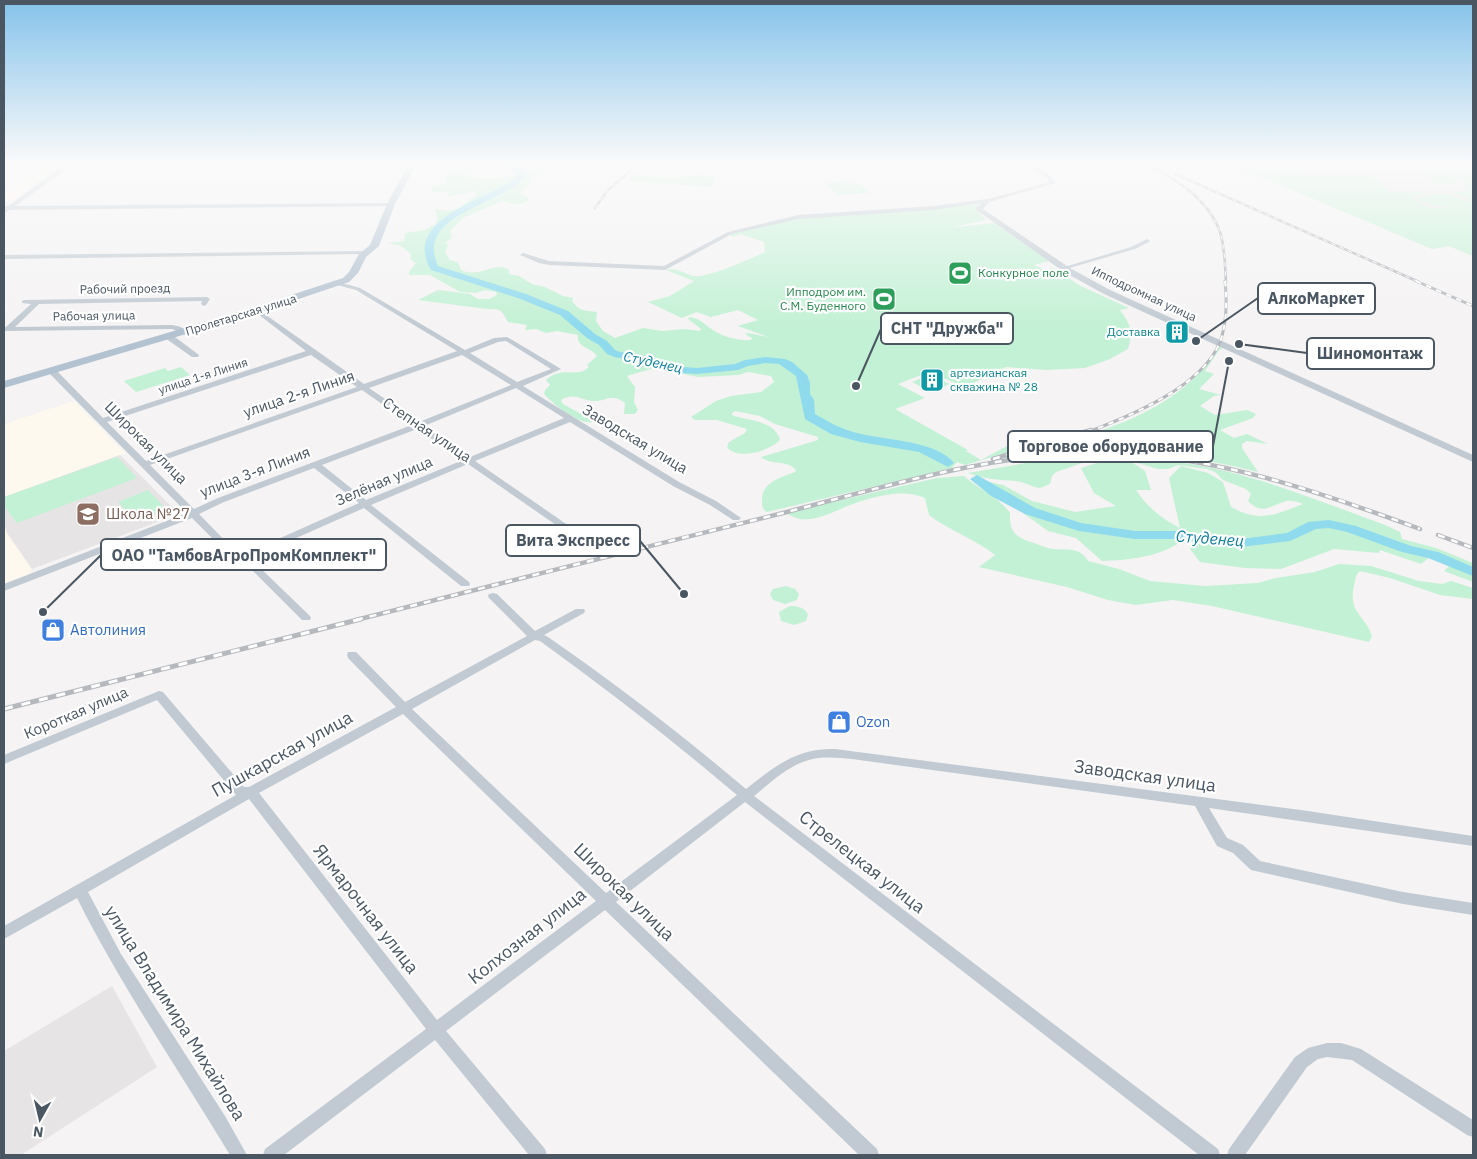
<svg xmlns="http://www.w3.org/2000/svg" width="1477" height="1159" font-family="'IBM Plex Sans',sans-serif">
<rect width="100%" height="100%" fill="#f5f3f3"/>
<g fill="#fdf9ef">
<path d="M50 163H63L4 205V195Z"/>
<path d="M74 401 125 453 4 497V424Z"/>
<path d="M4 523 7 533 32 569 29 574 4 584Z"/>
</g>
<g fill="#e6e4e5">
<path d="M1181 163 1473 164V256L1449 246 1432 249 1262 177 1217 168H1192Z"/>
<path d="M120 455 175 510 171 517 32 569 7 533 4 523V497Z"/>
<path d="M112 986 157 1067 21 1155H4V1051Z"/>
</g>
<g fill="#c3f1d5" fill-rule="evenodd">
<path d="M457 163H467L466 165 474 170 468 176C482 182 506 178 520 171L515 170 499 171V167L506 163H529L535 168 564 170 538 173 521 193 528 198V201C518 207 512 203 502 201L463 218 450 231 452 238 446 242 448 246 445 252 450 260 458 262 461 270C479 279 497 260 509 270V274L519 276 532 284 545 287 563 296 573 298 572 301C580 312 585 310 597 312L596 321 603 331 615 338 643 328 662 331 685 329 700 331 701 329 688 319 689 317C701 318 704 325 713 330 723 337 739 341 751 340L752 338 745 334 748 333 768 337 738 326 758 320 738 310 711 317 697 312 682 318 648 302 670 296 694 281 666 270C679 266 688 278 700 276 722 272 745 261 765 252L764 242 740 234 734 237 729 235 732 233 795 219 979 204 976 209 986 220 948 228 994 223 1049 261 1034 265 1046 270 1053 268 1081 286 1129 308 1120 310C1131 325 1133 331 1128 349L1110 359 1085 368 1047 370 1006 367 965 387 929 372 898 384 925 398 895 409 968 450 966 451 981 460 1009 445 1016 450 965 465 957 462 952 468 767 512C763 510 762 507 762 502 761 482 780 478 795 472L796 470C786 459 771 466 761 457L815 441 818 440V437L775 424 760 416 735 411 732 413V415C748 421 775 420 780 440 769 451 738 461 727 447L729 442 745 433 747 429 717 420H695L691 417 716 401 731 396 761 392 774 382 771 376 748 372 738 375 698 377 654 368 627 376 635 387 634 402 638 410 635 414H624L625 403C610 392 607 402 593 401 581 400 574 392 561 400L563 404 592 420V422C579 425 553 404 544 394L545 390 550 385 546 380C564 365 577 379 589 367L587 365 597 356C591 347 576 348 578 335L557 331 546 333 536 329 525 330 527 325 508 322C501 309 501 309 487 309L418 300 438 290 470 294 478 299H489L497 295 496 292 485 290 476 293 460 292 430 275H409V272L416 263 410 259 411 254 401 246 388 243 404 241 405 233 424 230 436 224 437 218 435 209 448 211 457 209 477 195 475 191 449 197 446 196 450 193 448 192H432V187L447 182 445 178 449 166Z"/>
<path d="M1406 163 1473 164V201L1450 191 1472 192 1466 186 1468 185 1457 178H1451L1458 184H1438Z"/>
<path d="M1227 170 1373 175 1388 192H1428L1411 198 1429 208H1449C1439 205 1426 205 1416 198L1434 194H1446L1473 203V256L1449 246 1432 249 1262 177Z"/>
<path d="M632 174 666 178 704 174 715 177 714 185 712 187 628 181Z"/>
<path d="M835 182 861 184 869 193 838 195 828 187V183Z"/>
<path d="M1219 345 1223 348 1219 350 1205 371 1214 374 1199 389 1221 395 1214 396 1200 406 1215 415 1247 410 1256 414 1253 418 1220 430 1234 438 1247 434 1268 444 1247 441 1242 444V448L1258 472C1196 456 1133 449 1069 450 1045 451 1021 457 997 460 1073 439 1178 421 1219 345Z"/>
<path d="M181 367 190 375 136 392 124 381 165 368 168 371Z"/>
<path d="M931 374 949 384 931 392 912 382Z"/>
<path d="M117 457 137 478 17 523 4 506V497Z"/>
<path d="M1061 457C1102 457 1143 457 1184 463 1253 473 1319 501 1385 525L1400 532 1402 539 1436 548 1473 563V582L1444 571 1450 565 1430 557 1421 564 1380 550 1379 553 1334 549 1281 569 1245 568 1200 562 1190 549 1193 542 1185 538C1164 557 1129 560 1102 561L1076 538 1048 531 1016 508 987 492 977 479 1003 485 1032 501 1075 512 1116 506 1094 493 1081 468 1103 461H1125L1091 460 1056 472 1052 476 1050 484 1040 488C1031 487 1025 482 1016 481 999 480 985 479 968 473ZM1130 461 1158 469H1168L1178 465 1207 469 1215 472 1223 480 1246 489 1251 494 1248 501C1262 516 1272 505 1286 501 1291 500 1299 502 1303 504 1275 515 1260 523 1231 507L1223 482 1208 473 1181 466 1169 478 1180 528C1162 519 1147 507 1136 490H1151L1145 471Z"/>
<path d="M964 476C978 489 999 497 1010 513 1009 533 1016 537 1034 543 1040 545 1046 548 1053 549 1068 550 1080 547 1088 561L1119 569 1150 581 1205 586 1258 583 1276 578 1315 572 1339 564 1371 566 1419 581 1442 584 1451 581 1473 588V599L1440 595 1390 578 1360 571C1355 575 1356 579 1354 585 1348 614 1364 613 1372 636L1369 642 1212 606 1173 600 1136 605 1108 600 1067 587 979 567 995 555C975 539 950 531 929 515L925 498C902 487 867 498 845 507 831 513 816 521 800 519 795 518 790 515 785 513L937 478Z"/>
<path d="M148 490 166 509 136 521 118 502Z"/>
<path d="M786 586 795 589 799 594 797 600 785 604 773 600 770 594 773 589Z"/>
<path d="M790 606C797 606 805 607 808 615L806 621 794 625 781 621 779 612Z"/>
</g>
<g fill="none" stroke-linecap="round" stroke-linejoin="round">
<g fill="#90daee" fill-rule="evenodd">
<path d="M506 163H515L526 176C503 205 414 214 438 266L526 294 568 311 595 334 607 341 615 350 620 352 652 357 683 367 697 368 735 364 745 360 765 357 785 359 792 362 807 375 810 383V394L814 400 815 414C830 423 843 430 861 434 886 440 937 441 954 463L948 467 919 452 860 442 831 434 805 419 796 376 779 364 765 363 748 366 738 370 697 374 682 373 650 363 614 357 607 354 599 345 587 338 560 315 518 298 431 270C401 219 487 200 516 178L518 176Z"/>
<path d="M977 475 1035 508 1081 523 1135 531H1182L1214 538 1241 539 1287 533 1308 522 1329 520 1356 526 1411 546 1438 552 1473 567V576L1428 558 1402 552 1347 532 1329 528 1316 529 1290 541 1241 547 1214 546 1182 539H1135L1079 531 1025 514 991 496 970 479Z"/>
</g>
<g fill="#c1cad2" fill-rule="evenodd">
<path d="M298 163 69 167 66 165 71 163Z"/>
<path d="M677 163H682L677 168 674 166Z"/>
<path d="M824 163H830V165L825 166Z"/>
<path d="M987 199 989 200V202L933 210 798 219 732 234 665 270 549 265 539 263 520 255 523 253 549 261 664 266 728 232 798 215 933 206Z"/>
<path d="M393 203V205L391 206 4 210V206Z"/>
<path d="M1147 239 1150 241 1149 242 1135 249 1066 269 1061 268 1131 247Z"/>
<path d="M368 251V253L366 254 4 259V255Z"/>
<path d="M339 282 360 288 465 350 494 338 507 337 561 369 523 386 679 482 716 501 741 518 739 520H733L710 505 673 486 570 422 475 461 601 548 603 550 601 552H595L468 464 371 505 469 582 470 584 469 586H461L364 508 249 559 252 560 310 616 311 618 310 620H302L246 564 236 562 192 518 4 591V584L187 513 49 373V369H55L103 418 306 351 254 311V309L256 308 364 384 457 351 356 290 337 285V283ZM506 341 551 369 517 382 470 353 498 342ZM311 355 357 387 146 461 107 422ZM462 355 511 385 419 422 369 388ZM516 388 564 418 470 457 424 426ZM362 390 412 425 218 498 194 509 150 465ZM417 429 463 460 366 500 322 465ZM314 468 359 503 240 556 199 514 224 502Z"/>
<path d="M207 297 210 299 206 305 204 306 201 304 202 301 39 304 15 327 172 325C178 326 183 327 188 332L184 334 172 329 4 331V327H6L31 304 22 303V301L24 300Z"/>
<path d="M165 334H171L199 355 198 357H192L165 338Z"/>
<path d="M493 593 497 594 535 631 576 609H584L585 611 584 613 544 635 548 637C616 684 682 735 746 789 775 766 797 748 835 749L1301 810 1473 836V846L1209 808 1227 838 1243 845 1260 861 1403 892 1473 903V915L1403 904 1251 870 1233 853 1217 846 1195 806 852 759C838 758 823 756 809 760 789 765 770 783 754 796L1218 1149 1220 1155H1199L745 802 616 902 877 1149 879 1155H859L605 910 446 1031 545 1149 547 1155H529L435 1040 284 1155H263L265 1149 426 1029 249 799 88 892 121 954 225 1116 247 1155H230C179 1070 122 988 77 898L4 939V926L236 795 157 700 4 764V755L159 691 163 692 244 787H249L396 707 348 658 347 655 348 652H356L405 702 527 636 489 598 488 596 489 594ZM535 640 540 641C608 690 673 741 737 795L606 893 412 709ZM403 714 596 901 437 1020 259 793Z"/>
<path d="M1327 1043H1341L1361 1049 1473 1120V1137L1467 1135 1352 1060 1327 1057 1318 1059 1307 1067 1245 1155H1227L1229 1149 1295 1057 1308 1048Z"/>
</g>
<path fill="#c1cad2" fill-rule="evenodd" d="M1022 163C1035 163 1049 172 1056 183L989 202 983 209 1070 268 1110 290 1473 455V462L1104 294 1064 272 975 209 985 200 1049 182 1047 178Z"/>
<path fill="#c1cbd6" fill-rule="evenodd" d="M67 163H75L4 214V209Z"/>
<path fill="#b3c2d1" fill-rule="evenodd" d="M409 163H417L395 204 379 246 366 257 358 273 349 282 260 312 4 388V381L252 308 343 278 349 272 359 254 370 245 387 204Z"/>
<g stroke="#b5b8bd" stroke-width="2.5">
<g id="rail-far3">
<path d="M1145 163C1175 179 1208 198 1220 232 1225 247 1225 267 1226 282"/>
<path d="M1175 174 1419 282"/>
<path d="M595 208 607 191 629 172 636 163"/>
</g>
</g>
<g stroke="#b5b8bd" stroke-width="3">
<g id="rail-far2">
<path d="M1416 281 1473 306"/>
<path d="M1088 432C1130 416 1202 387 1220 342 1227 323 1227 301 1225 281"/>
</g>
</g>
<g stroke="#b5b8bd" stroke-width="4.5">
<g id="rail-far1">
<path d="M993 459 1091 430"/>
<path d="M1438 535 1473 548"/>
<path d="M356 620C498 584 641 548 783 513 884 487 996 452 1101 453 1211 454 1317 491 1420 529"/>
</g>
</g>
<g stroke="#b5b8bd" stroke-width="5">
<path id="rail" d="M4 709 361 619"/>
</g>
<use href="#rail-far3" stroke="#fff" stroke-width="1" stroke-dasharray="4.5" stroke-linecap="butt"/>
<use href="#rail-far2" stroke="#fff" stroke-width="2" stroke-dasharray="5.5" stroke-linecap="butt"/>
<use href="#rail-far1" stroke="#fff" stroke-width="2.5" stroke-dasharray="7" stroke-linecap="butt"/>
<use href="#rail" stroke="#fff" stroke-width="3" stroke-dasharray="9" stroke-linecap="butt"/>
</g>
<linearGradient id="sky" x2="0" y2="1"><stop stop-color="#85c3ea"/><stop offset="0.5" stop-color="#fafafa"/><stop offset="1" stop-color="#fafafa" stop-opacity="0"/></linearGradient>
<rect width="1477" height="326" fill="url(#sky)"/>
<defs>
<g id="stadium-square" transform="scale(1.25)"><rect x="-9" y="-9" width="18" height="18" rx="4" fill="#2e9e5b" stroke="#fff"/><path d="M0-5a6.5 5 0 1 0 0 10a6.5 5 0 1 0 0-10ZM-3.5-1.8h7v3.6h-7Z" fill="#fff"/></g>
<g id="building-square" transform="scale(1.25)"><rect x="-9" y="-9" width="18" height="18" rx="4" fill="#0f9aa8" stroke="#fff"/><path d="M-4-6H4V6H1V3H-1V6H-4ZM-2.5-4.3h1.7v1.8h-1.7ZM.8-4.3h1.7v1.8H.8ZM-2.5-1h1.7V.8h-1.7ZM.8-1h1.7V.8H.8Z" fill="#fff"/></g>
<g id="school-square" transform="scale(1.25)"><rect x="-9" y="-9" width="18" height="18" rx="4" fill="#8d6e63" stroke="#fff"/><path d="M0-5L7-2L0 1L-7-2ZM-4 1L0 2.5L4 1V4Q0 6-4 4Z" fill="#fff"/></g>
<g id="shop-square" transform="scale(1.25)"><rect x="-9" y="-9" width="18" height="18" rx="4" fill="#3f7fe0" stroke="#fff"/><path d="M-5-2.5h2.3a2.7 3.5 0 0 1 5.4 0H5L5.5 6h-11ZM-1.5-2.5h3a1.5 2.3 0 0 0-3 0Z" fill="#fff"/></g>
</defs>
<g fill-rule="evenodd">
<use href="#stadium-square" x="960" y="273"/>
<use href="#stadium-square" x="884" y="299"/>
<use href="#building-square" x="1177" y="332"/>
<use href="#building-square" x="932" y="380"/>
<use href="#school-square" x="88" y="514"/>
<use href="#shop-square" x="53" y="630"/>
<use href="#shop-square" x="839" y="722"/>
</g>
<g text-anchor="middle" stroke-width="4.5" stroke-linejoin="round" paint-order="stroke">
<g font-size="12" fill="#27864d" stroke="#fff" text-anchor="start">
<text x="978" y="277">Конкурное поле</text>
<text x="866" y="296" text-anchor="end">Ипподром им.<tspan x="866" dy="14">С.М. Буденного</tspan></text>
</g>
<g font-size="12" fill="#4a5661" stroke="#fff">
<text transform="translate(125 289) rotate(-1)" y="4">Рабочий проезд</text>
<text transform="translate(1144 294) rotate(25)" y="4">Ипподромная улица</text>
<text transform="translate(241 315) rotate(-17)" y="4">Пролетарская улица</text>
<text transform="translate(94 316) rotate(-1)" y="4">Рабочая улица</text>
<text transform="translate(203 376) rotate(-18)" y="4">улица 1-я Линия</text>
</g>
<g font-size="12" fill="#0d838f" stroke="#fff" text-anchor="end">
<text x="1160" y="336">Доставка</text>
<text x="950" y="377" text-anchor="start">артезианская<tspan x="950" dy="14">скважина № 28</tspan></text>
</g>
<g font-size="14" font-style="italic" fill="#0c7c9b" stroke="#fff">
<text transform="translate(653 362) rotate(12)" y="5">Студенец</text>
</g>
<g font-size="15" fill="#4a5661" stroke="#fff">
<text transform="translate(299 394) rotate(-19)" y="5">улица 2-я Линия</text>
<text transform="translate(427 430) rotate(34)" y="5">Степная улица</text>
<text transform="translate(635 439) rotate(31)" y="5">Заводская улица</text>
<text transform="translate(146 443) rotate(45)" y="5">Широкая улица</text>
<text transform="translate(255 472) rotate(-21)" y="5">улица 3-я Линия</text>
<text transform="translate(384 481) rotate(-23)" y="5">Зелёная улица</text>
<text transform="translate(76 713) rotate(-23)" y="5">Короткая улица</text>
</g>
<g font-size="15" fill="#785e54" stroke="#fff" text-anchor="start">
<text x="106" y="519">Школа №27</text>
</g>
<g font-size="15" fill="#366cbe" stroke="#fff" text-anchor="start">
<text x="70" y="635">Автолиния</text>
<text x="856" y="727">Ozon</text>
</g>
<g font-size="16" font-style="italic" fill="#0c7c9b" stroke="#fff">
<text transform="translate(1210 538) rotate(4)" y="6">Студенец</text>
</g>
<g font-size="18" fill="#4a5661" stroke="#fff">
<text transform="translate(282 754) rotate(-29)" y="6">Пушкарская улица</text>
<text transform="translate(1145 776) rotate(8)" y="6">Заводская улица</text>
<text transform="translate(862 862) rotate(38)" y="6">Стрелецкая улица</text>
<text transform="translate(624 892) rotate(44)" y="6">Широкая улица</text>
<text transform="translate(366 909) rotate(52)" y="6">Ярмарочная улица</text>
<text transform="translate(527 936) rotate(-38)" y="6">Колхозная улица</text>
<text transform="translate(175 1013) rotate(58)" y="6">улица Владимира Михайлова</text>
</g>
</g>
<path fill="none" stroke="#4a5661" stroke-width="2" d="M1196 341L1258 298M856 386L881 329M1239 344L1307 353M1229 361L1213 446M684 594L640 541M43 612L101 555"/>
<g fill="#4a5661" stroke="#fff" stroke-width="2">
<circle cx="1196" cy="341" r="5"/>
<circle cx="856" cy="386" r="5"/>
<circle cx="1239" cy="344" r="5"/>
<circle cx="1229" cy="361" r="5"/>
<circle cx="684" cy="594" r="5"/>
<circle cx="43" cy="612" r="5"/>
</g>
<g fill="#fff" stroke="#4a5661" stroke-width="2">
<rect x="1258" y="283" width="117" height="31" rx="5"/>
<rect x="881" y="313" width="132" height="31" rx="5"/>
<rect x="1307" y="338" width="127" height="31" rx="5"/>
<rect x="1008" y="431" width="205" height="31" rx="5"/>
<rect x="506" y="525" width="134" height="31" rx="5"/>
<rect x="101" y="539" width="285" height="31" rx="5"/>
</g>
<g font-size="16" text-anchor="middle" font-weight="bold" fill="#4a5661">
<text x="1316" y="304">АлкоМаркет</text>
<text x="947" y="334">СНТ "Дружба"</text>
<text x="1370" y="359">Шиномонтаж</text>
<text x="1111" y="452">Торговое оборудование</text>
<text x="573" y="546">Вита Экспресс</text>
<text x="244" y="561">ОАО "ТамбовАгроПромКомплект"</text>
</g>
<rect width="1477" height="1159" fill="none" stroke="#4a5661" stroke-width="10"/>
<g transform="translate(40 1119) rotate(188)" stroke="#ffffff" stroke-width="4" paint-order="stroke">
<path d="M0-4L9 19L0 12L-9 19Z" fill="#4a5661"/>
<text y="-8" font-size="14" font-weight="bold" text-anchor="middle" fill="#4a5661">N</text>
</g>
</svg>
